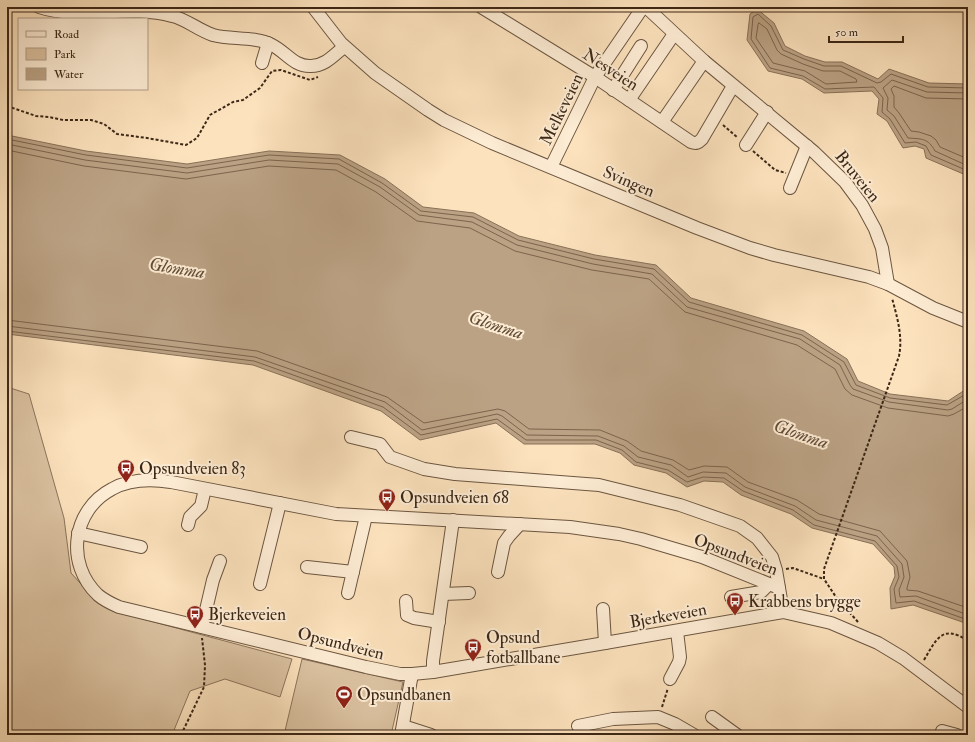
<svg xmlns="http://www.w3.org/2000/svg" width="975" height="742" font-family="'IM FELL Double Pica',serif">
<rect width="100%" height="100%" fill="#fce2bd"/>
<filter id="stains"><feTurbulence type="fractalNoise" baseFrequency=".005" numOctaves="4"/><feColorMatrix values="0 0 0 0 .2 0 0 0 0 .09 0 0 0 0 .02 0 0 0 .5 -.17"/></filter>
<radialGradient id="worn" r=".72"><stop offset=".6" stop-color="#630" stop-opacity="0"/><stop offset="1" stop-color="#630" stop-opacity=".3"/></radialGradient>
<g fill="#dbc2a1" stroke="#8c745c">
<path d="M7 387 29 394 64 518 71 573 91 595 113 611 292 659 280 697 225 679 190 691 172 735H7Z"/>
<path d="M302 659 403 682 391 735H284Z"/>
</g>
<g fill="#bba284" stroke="#887158">
<path d="M757 9 774 23 785 46 805 56 825 62H842L878 79 889 69 929 83 968 84V176L926 158 924 149 915 146 903 148 887 121 877 114 879 99 872 91 824 93 802 79 768 71 747 40 750 14Z"/>
<path d="M7 135 86 151 187 164 269 151 340 155 385 179 423 207 474 213 519 236 595 255 656 265 691 298 804 331 847 359 858 381 890 394 948 401 968 388V624L913 605 891 609 890 588 895 576 894 567 873 544 812 528 791 514 741 495 723 482 704 481 687 487 666 473 634 465 620 453 595 444H524L496 423 420 440 381 411 253 365 7 334Z"/>
</g>
<g fill="none" stroke-linecap="round" stroke-linejoin="round">
<g stroke="#7c644d" stroke-width="1">
<path d="M759 23 767 29 777 50 781 54 803 64 823 71H840L856 79 857 82 826 84 805 71 773 63 756 38 758 25Z"/>
<path d="M968 88 928 87 891 74 881 82 877 83 841 66H824L804 59 783 50 771 26 758 14 753 17 751 39 770 68 803 76 825 89 874 87 883 98 882 112 890 119 905 143 916 142 926 146 931 155 968 171"/>
<path d="M968 93 927 92 892 80 883 88 888 98 887 110 894 116 908 138C922 139 928 138 935 151L968 166"/>
<path d="M968 99 926 98 894 86 891 89 894 96V107L899 113 911 131 919 132 931 136 936 140 940 147 968 159"/>
<path d="M7 139 86 155 187 168 269 155 339 159 382 183 421 211 473 217 518 240 594 259 654 269 689 302 802 335 844 362 856 385 890 398 947 405 968 393"/>
<path d="M7 144 85 160 187 173 269 160 338 164 380 187 419 215 472 222 517 245 593 264 652 274 687 307 800 339 840 365 850 385 853 389 889 402 948 410 952 409 968 399"/>
<path d="M7 150 84 166 186 179 269 166 336 170 376 192 417 221 470 228 515 251 592 270 649 279 685 312 797 345 835 369 845 389 852 395 888 408 948 416 954 414 968 406"/>
<path d="M7 320 257 351 387 397 424 423 498 409 505 411 529 429 600 430 627 441 641 451 673 460 689 470 704 466 727 467 748 482 797 500 819 514 880 531 907 561 910 577 907 588V590L918 591 968 608"/>
<path d="M7 326 255 357 385 402 422 430 497 414 502 416 527 435 598 436 624 446 638 457 671 465 688 477 703 472 726 473 745 487 795 506 816 520 877 536 902 564 904 577 899 590 900 597 916 596 968 615"/>
<path d="M7 331 254 361 383 407 421 435 497 419 526 440H596L622 450 636 462 668 470 687 482 703 477 724 478 743 491 793 510 814 525 875 541 897 566 899 577 894 589 896 603 914 601 968 620"/>
</g>
<g stroke="#6c5640" stroke-width="14">
<g id="minor">
<path d="M39 7C80 21 129 4 172 16 186 19 198 30 213 35 231 40 255 36 272 45 286 52 294 67 311 66 325 66 334 55 344 47"/>
<path d="M313 7 341 43 375 73 428 110 444 120 492 143 697 228 750 248 774 255 869 277 888 284 933 308 968 322"/>
<path d="M481 7 595 77 691 142C696 144 698 143 702 139L733 86"/>
<path d="M646 7 704 61 814 152 845 182 862 205 875 229 882 248 888 284"/>
<path d="M262 63 268 43"/>
<path d="M613 90 641 46"/>
<path d="M629 100 674 34"/>
<path d="M662 122 704 61"/>
<path d="M746 145 767 112"/>
<path d="M551 167 595 77 643 7"/>
<path d="M790 188 807 146"/>
<path d="M351 437 380 444 390 457 424 469 455 474 599 485 680 505 740 526 757 538 772 557 776 570 779 588"/>
<path d="M188 525 190 517 201 506 205 489"/>
<path d="M78 533 141 547"/>
<path d="M307 567 353 572"/>
<path d="M498 572 504 543 509 536 520 524"/>
<path d="M260 584 280 503"/>
<path d="M348 593 366 516"/>
<path d="M443 594 469 593"/>
<path d="M731 597 761 592 769 584"/>
<path d="M406 601 407 615 414 618 439 622"/>
<path d="M603 609 605 643"/>
<path d="M783 612 779 588 702 557 641 539 619 534 570 527 336 514 171 482C151 479 130 479 112 489 72 510 65 564 98 595 104 600 112 604 119 607L366 667 400 674H412L433 672 605 643 783 612 831 623 878 643 903 658 968 707"/>
<path d="M202 627 213 580 220 561"/>
<path d="M433 672V661L453 520"/>
<path d="M670 679 679 662 680 657 677 631"/>
<path d="M712 717 737 735"/>
<path d="M403 726 431 735"/>
<path d="M578 726 613 719 658 717 675 724 694 735"/>
<path d="M942 731 957 735"/>
<path d="M401 735 412 674"/>
</g>
</g>
<g stroke="#3c2716" stroke-width="2" stroke-dasharray="3 2" stroke-linecap="butt">
<path d="M7 106 36 116 49 117 63 120H91L104 124 117 134 147 138 186 145 197 138 210 115 233 102 243 100 260 88 272 71 281 70 310 80 318 77"/>
<path d="M723 125 738 138"/>
<path d="M753 151 775 170 786 173"/>
<path d="M786 569 793 568 824 579"/>
<path d="M858 622 836 597 824 579V569L899 356C903 336 897 317 892 298"/>
<path d="M924 660C936 640 942 623 968 641"/>
<path d="M662 707 668 688"/>
<path d="M181 735 204 687 205 665 202 638"/>
</g>
<use href="#minor" stroke="#fdecd4" stroke-width="12"/>
</g>
<defs>
<g id="bus-pin" transform="scale(0.9)"><path d="M0 17L-7.5 6A9.5 9.5 0 1 1 7.5 6Z" fill="#8f2418" stroke="#fdecd4"/><path d="M-5-6H5V4H4V6H2V4H-2V6H-4V4H-5ZM-3.5-4V0h7V-4ZM-3.5 1.2v1.5H-2V1.2ZM2 1.2v1.5H3.5V1.2Z" fill="#fff"/></g>
<g id="stadium-pin" transform="scale(0.9)"><path d="M0 17L-7.5 6A9.5 9.5 0 1 1 7.5 6Z" fill="#8f2418" stroke="#fdecd4"/><path d="M0-5a6.5 5 0 1 0 0 10a6.5 5 0 1 0 0-10ZM-3.5-1.8h7v3.6h-7Z" fill="#fff"/></g>
</defs>
<g fill-rule="evenodd">
<use href="#bus-pin" x="126" y="468"/>
<use href="#bus-pin" x="387" y="497"/>
<use href="#bus-pin" x="735" y="601"/>
<use href="#bus-pin" x="195" y="614"/>
<use href="#bus-pin" x="473" y="647"/>
<use href="#stadium-pin" x="344" y="694"/>
</g>
<g text-anchor="middle" stroke-width="4" stroke-linejoin="round" paint-order="stroke">
<g font-size="17" fill="#3c2716" stroke="#fdecd4">
<text transform="translate(611 69) rotate(33)" y="6">Nesveien</text>
<text transform="translate(561 109) rotate(-64)" y="6">Melkeveien</text>
<text transform="translate(858 176) rotate(51)" y="6">Bruveien</text>
<text transform="translate(629 181) rotate(23)" y="6">Svingen</text>
<text transform="translate(736 554) rotate(21)" y="6">Opsundveien</text>
<text transform="translate(668 615) rotate(-10)" y="6">Bjerkeveien</text>
<text transform="translate(341 643) rotate(14)" y="6">Opsundveien</text>
</g>
<g font-size="17" fill="#3c2716" stroke="#fdecd4" text-anchor="start">
<text x="139" y="474">Opsundveien 83</text>
<text x="400" y="503">Opsundveien 68</text>
<text x="748" y="607">Krabbens brygge</text>
<text x="208" y="620">Bjerkeveien</text>
<text x="486" y="643">Opsund<tspan x="486" dy="20">fotballbane</tspan></text>
<text x="357" y="700">Opsundbanen</text>
</g>
<g font-size="18" font-style="italic" fill="#624c37" stroke="#fdecd4">
<text transform="translate(177 268) rotate(9)" y="6">Glomma</text>
<text transform="translate(496 325) rotate(18)" y="6">Glomma</text>
<text transform="translate(801 434) rotate(19)" y="6">Glomma</text>
</g>
</g>
<rect width="975" height="742" fill="none" stroke="#fce2bd" stroke-width="24"/>
<rect x="8" y="8" width="959" height="726" fill="none" stroke="#3c2716" stroke-width="2"/>
<rect x="12" y="12" width="951" height="718" fill="none" stroke="#3c2716"/>
<rect x="18" y="18" width="130" height="72" fill="#fdecd4" stroke="#b09d88"/>
<rect x="26" y="31" width="20" height="6" fill="#fdecd4" stroke="#b09d88"/>
<text x="54" y="38" font-size="12" fill="#3c2716">Road</text>
<rect x="26" y="48" width="20" height="12" fill="#dbc2a1" stroke="#b09d88"/>
<text x="54" y="58" font-size="12" fill="#3c2716">Park</text>
<rect x="26" y="68" width="20" height="12" fill="#bba284" stroke="#b09d88"/>
<text x="54" y="78" font-size="12" fill="#3c2716">Water</text>
<path d="M829 36v6h74v-6" fill="none" stroke="#3c2716" stroke-width="2"/>
<text x="835" y="36" font-size="12" fill="#3c2716" stroke="#fdecd4" stroke-width="3" paint-order="stroke">50 m</text>
<rect width="100%" height="100%" filter="url(#stains)"/>
<rect width="100%" height="100%" fill="url(#worn)"/>
</svg>
